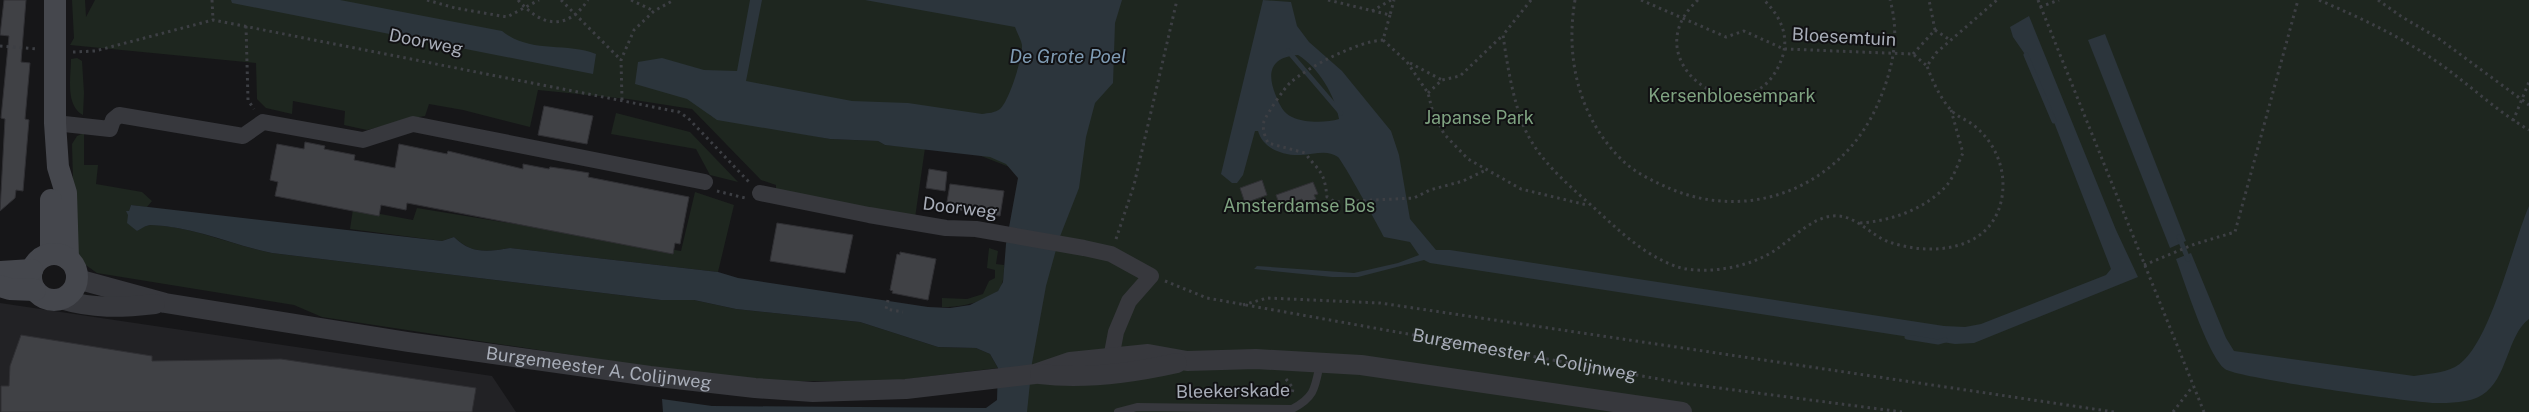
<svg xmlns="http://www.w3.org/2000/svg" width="2529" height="412" font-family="'Public Sans',sans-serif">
<rect width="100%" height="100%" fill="#161618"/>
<path fill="#222225" d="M0 303 492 376 516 412H0Z"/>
<g fill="#1e261f">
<path d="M72 0H85L86 17 95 0H2529V412H1025L1037 280 1017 170 971 152 706 111 711 116 830 139 878 141 885 145 925 148 915 218 776 190V185L761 180 692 109 628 99 538 90 530 127 463 110 429 104 425 116 419 117 418 121 412 119 367 130 344 125 345 111 293 101 292 114 266 108 257 99 256 63 70 45 74 38Z"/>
<path d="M77 58 82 61 84 93 83 115C65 105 71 77 71 59Z"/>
<path d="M616 113 690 132 738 182 710 175 696 149 611 134Z"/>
<path d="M84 133V165H98L96 184 142 192 152 201 147 207 131 205 128 215 137 231C141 228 146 225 151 225 192 226 231 245 272 253L661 300H694L736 309 860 322 938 347 976 348 990 354 998 368 891 381H781L676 371 322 317 294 305 97 273 80 261 75 251 72 144 77 136Z"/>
<path d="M695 192 734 205 718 272 510 248C487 252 471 254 454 237L442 241 350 229 353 209 413 220 417 208 681 251Z"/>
<path d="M989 248 998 251 996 264 1004 265C1004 273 1004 285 998 291 986 302 957 308 942 307V298L967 299 983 294 989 281 995 278V270L987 268Z"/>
</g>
<g fill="#2c353c" fill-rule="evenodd">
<path d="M231 0H340L502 31C530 54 565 42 596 54L593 74 232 3Z"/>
<path d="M750 0H762L746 81 852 101 908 103 982 114C988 113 995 113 1000 109 1009 101 1023 57 1022 45 1021 39 1017 33 1015 27L865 0H1122L1115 23 1113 83 1095 103 1086 137 1079 188 1059 239 1046 286 1032 363 1027 412H663L662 399 712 406 986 408 997 400 998 368 990 354 976 348 938 347 860 322 736 309 694 300H661L272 253C232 245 192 226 151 225 146 225 141 229 137 231L127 223 128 215 126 211H129L131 205 442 241 454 237C471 254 487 252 510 248L718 272 738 278 928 307 950 308 970 305 998 291 1003 282 1006 244 1018 178 1006 164 990 157 885 145 878 141 830 139 717 120 687 99 635 84 638 62 662 58 704 70 737 71Z"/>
<path d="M1263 0 1291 2 1297 26 1309 42 1342 71 1391 131 1399 155 1410 219 1436 250H1450L1944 326 1965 327 1981 324 2106 275 2111 269 2031 63 2013 37 2010 27 2029 16 2116 230 2138 277 1974 343 1955 344 1430 263 1424 260 1358 277H1332L1254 269 1257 266 1354 273 1398 263 1419 255 1410 242 1384 237C1379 227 1342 160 1338 157 1326 149 1314 155 1301 155 1284 156 1263 149 1258 131H1255L1243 175 1237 183H1232L1221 174ZM1298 55C1319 68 1335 95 1339 119 1326 123 1305 123 1292 117 1284 114 1279 104 1276 96 1266 72 1271 57 1298 55Z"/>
<path d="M2105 34 2186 241 2170 248 2088 40Z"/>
<path d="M2529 206V319C2507 335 2508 379 2482 395 2469 403 2450 403 2434 403 2410 402 2237 378 2225 369 2208 356 2185 283 2176 259L2191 253 2226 338 2234 351 2414 376C2428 374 2443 373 2455 367 2489 350 2513 242 2529 206Z"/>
</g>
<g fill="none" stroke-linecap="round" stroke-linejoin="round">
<g stroke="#2c353c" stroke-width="5">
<path d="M1288 51 1341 113"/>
<path d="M2026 55 2054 121"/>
<path d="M2179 237 2188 259"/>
<path d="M1907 337 1938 342 1945 340"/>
</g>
</g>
<g fill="#404145" stroke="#303034">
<path d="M4 0H26L21 62 30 63 25 119 29 120 23 191 16 190 15 198 0 211 5 119 1 118 9 36 0 35Z"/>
<path d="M544 106 593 116 587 144 538 135Z"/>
<path d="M305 142 325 146 324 149 355 155 354 160 395 168 399 144 447 154 448 151 523 169V164L549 169 550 167 571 170 589 173 588 177 689 197 680 244 675 243 673 254 407 203 406 210 381 205 379 216 275 196 278 182 270 180 277 144 304 149Z"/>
<path d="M929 169 947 172 945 191 926 188Z"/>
<path d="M1262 180 1267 195 1245 203 1240 188Z"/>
<path d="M1313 182 1318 194 1314 195 1316 199 1303 204 1302 199 1280 206 1276 195Z"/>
<path d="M950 184 1004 191 1000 216 946 208Z"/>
<path d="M777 223 853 235 845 273 770 261Z"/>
<path d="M900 252 936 259 928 300 892 293 893 291 890 290 897 254 900 255Z"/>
<path d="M21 335 152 356V361L281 359 476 388 472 412H1V386H9L10 366Z"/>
</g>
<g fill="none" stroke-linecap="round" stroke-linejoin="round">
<g stroke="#3d3f44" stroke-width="3" stroke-dasharray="2.5 4" stroke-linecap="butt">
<path d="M212 0 213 20"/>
<path d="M427 0 455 8 507 17 539 0"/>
<path d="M518 0C541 26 566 32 588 0"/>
<path d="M561 0 621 60"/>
<path d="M631 0 654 11"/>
<path d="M1328 0 1390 15 1394 0"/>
<path d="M1531 0 1503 35C1507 64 1512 94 1522 122 1537 162 1573 188 1603 216 1626 237 1646 255 1675 266 1687 271 1709 271 1721 269 1738 267 1754 262 1769 254 1790 242 1809 218 1833 216 1855 214 1870 235 1889 242 1930 256 1989 252 2001 202 2008 172 1996 142 1972 124 1965 119 1956 116 1951 110 1940 98 1932 80 1927 66"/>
<path d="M1575 0C1565 58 1579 118 1622 160 1635 173 1655 182 1671 189 1755 224 1846 183 1880 99 1893 67 1900 35 1890 0"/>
<path d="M1641 0 1726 37 1744 31 1784 49 1913 54 1927 66 1936 53 1997 0"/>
<path d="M1698 0C1627 64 1754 147 1783 55 1789 33 1779 15 1764 0"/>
<path d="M2038 0 2204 412"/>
<path d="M2319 0C2365 20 2402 37 2443 66 2472 87 2498 112 2529 130"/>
<path d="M2378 0 2402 17 2438 38 2529 105"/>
<path d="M2040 7 2059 0"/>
<path d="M1372 11 1391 0"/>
<path d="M1390 15 1383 40 1407 62 1428 93 1432 109 1444 134 1468 159 1521 189 1587 205"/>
<path d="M246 26 248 100 254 109"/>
<path d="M1935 30 1950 40"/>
<path d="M1383 40C1359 41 1309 66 1290 83 1284 88 1267 114 1264 121 1262 129 1265 137 1268 143L1305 153C1320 173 1324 170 1327 197L1335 202 1414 198 1430 190 1463 181 1486 170"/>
<path d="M0 46 37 49"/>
<path d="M73 52 95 51 213 20 679 112 688 118 749 182"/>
<path d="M1913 54 1935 30 1929 0"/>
<path d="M1410 63 1442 80"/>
<path d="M1428 93 1442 80 1460 76 1502 36"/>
<path d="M622 100 621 60 634 30 654 11 674 0"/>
<path d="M2513 121 2529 82"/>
<path d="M717 191 745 198"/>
<path d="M1860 223C1891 221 1926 209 1947 185 1954 177 1958 163 1963 153L1951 110"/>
<path d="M1116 239 1134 185 1177 0"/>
<path d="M2144 265 2195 244 2235 232 2298 0"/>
<path id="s1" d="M1165 281 1207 298 1681 383 1902 412"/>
<path d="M888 300 886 309 903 312"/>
<path d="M1243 305 1267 298 1380 303 2114 412"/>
<path d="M1286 379 1293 388 1292 395"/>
<path d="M2173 412 2193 386"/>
</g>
<path stroke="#37383d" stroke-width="8" d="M1118 412 1137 407 1292 409C1315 397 1315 388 1320 363"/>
<g stroke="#37383d" stroke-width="16">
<path d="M55 123 110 129 113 120 119 115 243 136 263 122 363 140 413 124 705 182"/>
<path d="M760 193 869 215 946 228 976 229 1084 248 1111 254 1151 276 1129 301 1116 332 1109 369"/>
</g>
<g stroke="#37383d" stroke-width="20">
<path id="s2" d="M77 279 165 303 408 342 650 376 755 388 813 392 906 389 1035 374 1070 362 1148 354 1187 361 1256 359 1361 365 1682 412"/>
<path d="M60 299C94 309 120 308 155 304"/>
<path d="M1040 374C1085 380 1132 373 1177 363"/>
</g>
<g stroke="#45474d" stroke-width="22">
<path d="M55 0V123L58 167 66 193 68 259"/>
<path d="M51 200V254"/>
<circle cx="54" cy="277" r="23"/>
<path d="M0 272 32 270"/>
<path d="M0 286 10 289 35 290"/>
</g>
</g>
<g text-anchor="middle" stroke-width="4" stroke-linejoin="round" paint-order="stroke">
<g font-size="18" fill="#a8adb8" stroke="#111113">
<text transform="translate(1844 37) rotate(3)" y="6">Bloesemtuin</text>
<text transform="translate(426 42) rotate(11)" y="6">Doorweg</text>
<text transform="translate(960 208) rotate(7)" y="6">Doorweg</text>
<text dy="6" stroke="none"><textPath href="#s1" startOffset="368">Burgemeester A. Colijnweg</textPath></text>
<text dy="6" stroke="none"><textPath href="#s2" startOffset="530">Burgemeester A. Colijnweg</textPath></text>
<text transform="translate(1233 391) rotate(-1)" y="6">Bleekerskade</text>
</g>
<g font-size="18" fill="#7fa381" stroke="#111113">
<text x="1732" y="102">Kersenbloesempark</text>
<text x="1479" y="124">Japanse Park</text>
<text x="1299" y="212">Amsterdamse Bos</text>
</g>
<g font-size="19" font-style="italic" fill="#7f9bb3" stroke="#111113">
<text x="1068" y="63">De Grote Poel</text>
</g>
</g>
</svg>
